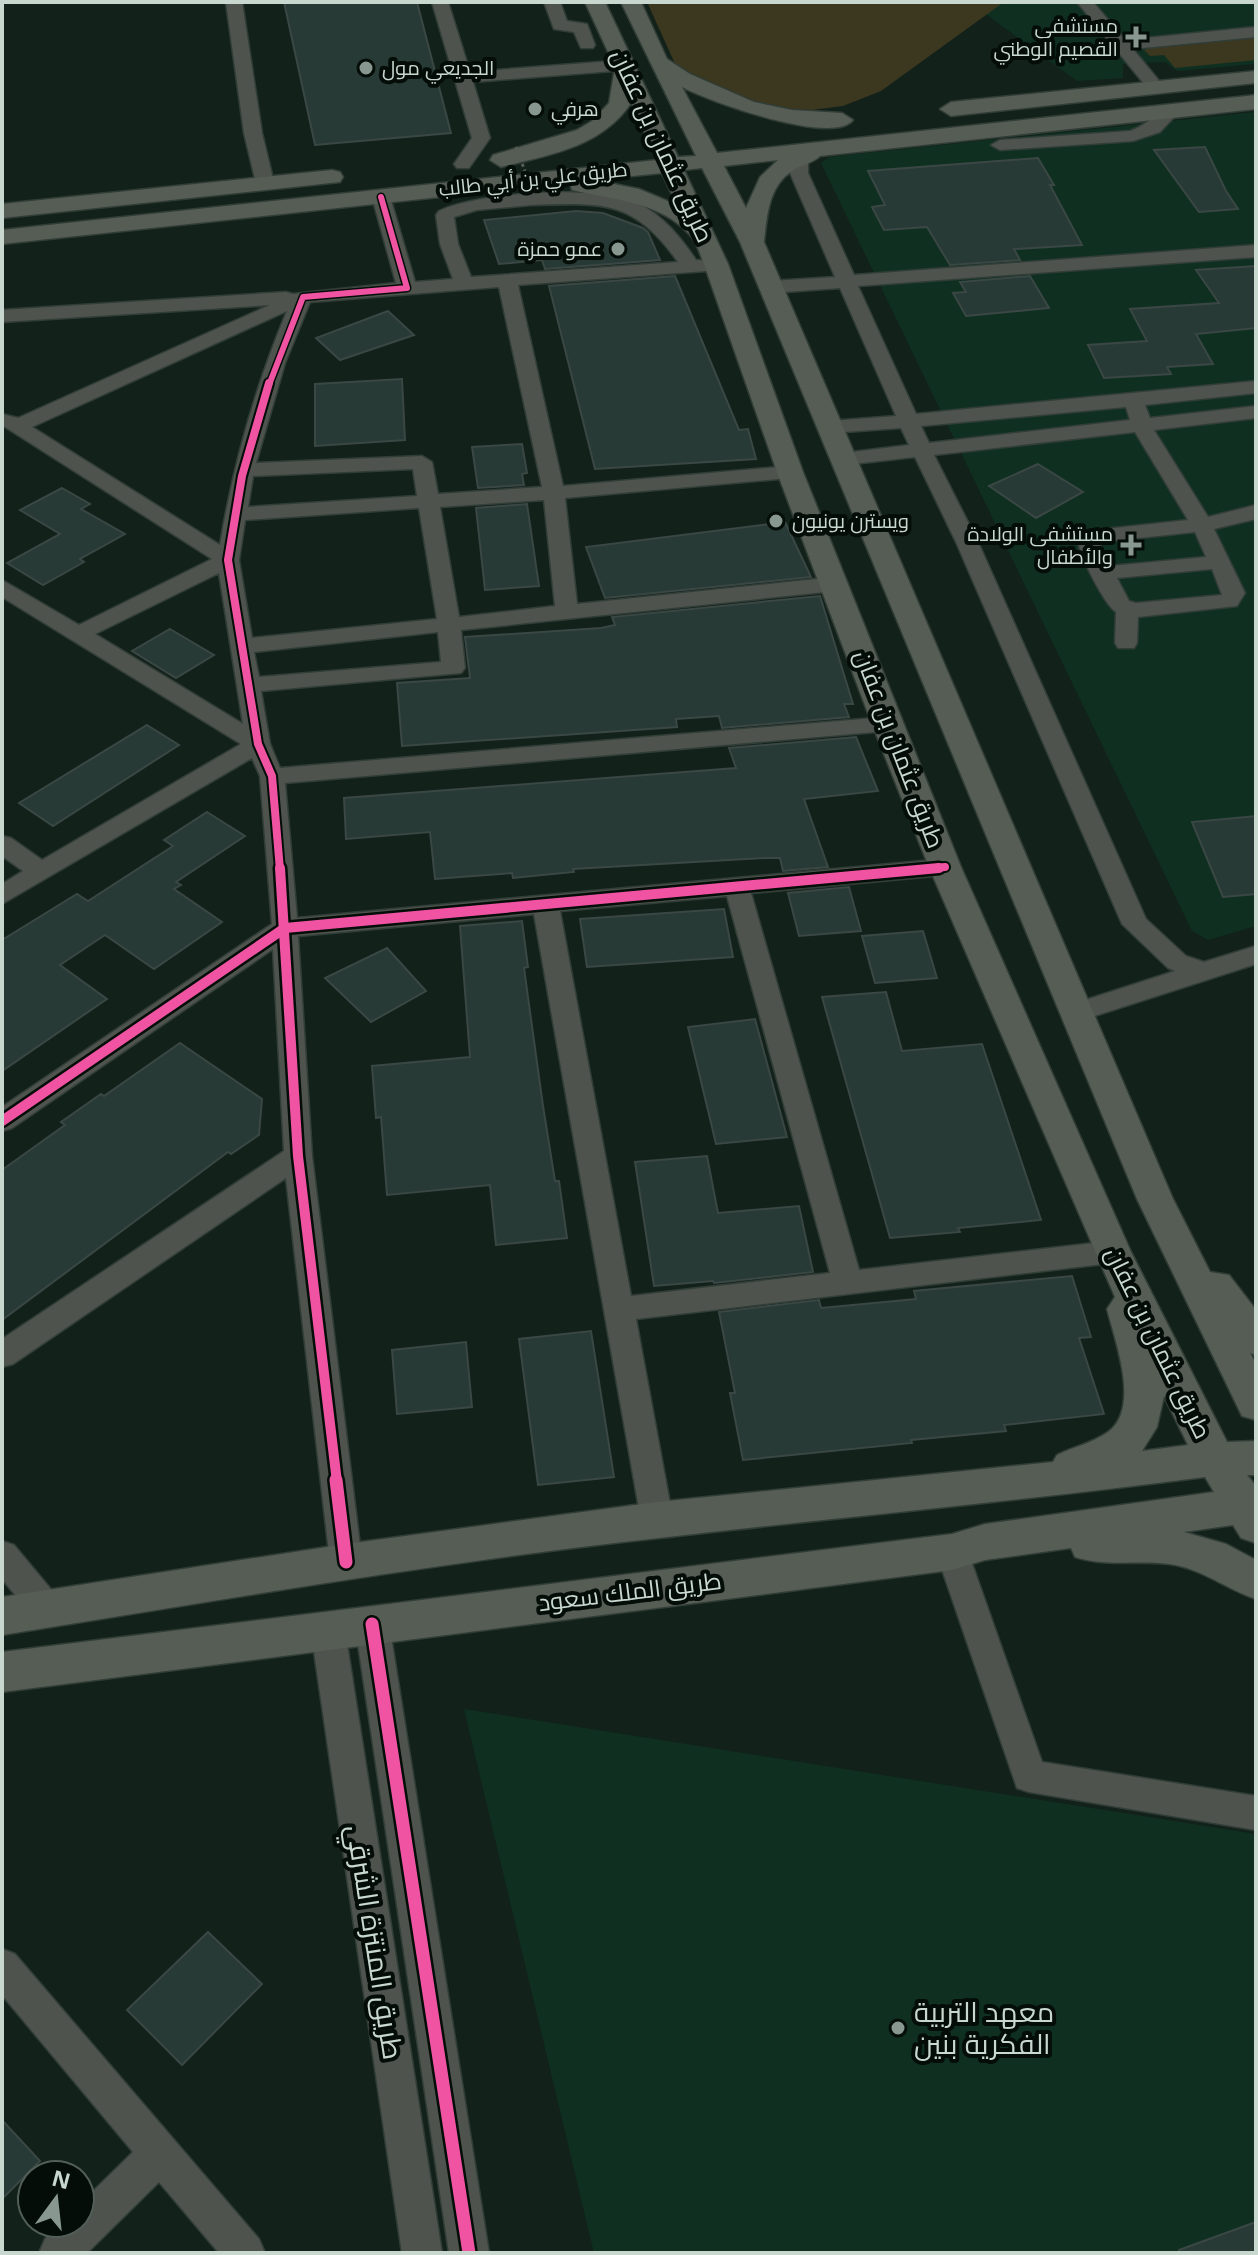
<svg xmlns="http://www.w3.org/2000/svg" width="1258" height="2255" font-family="'Open Sans',Cairo,sans-serif">
<rect width="100%" height="100%" fill="#12211a"/>
<g fill="#0f3021">
<path d="M998 2H1256V64L1177 71 1165 62 1123 64V78L1077 81 983 12Z"/>
<path d="M1256 112V926L1208 940 1192 931 821 163 829 157Z"/>
<path d="M464 1709 1256 1834V2222L1172 2253H594Z"/>
</g>
<g fill="#3c371f">
<path d="M647 2H1004L881 91 843 106 796 112 729 99 676 66Z"/>
<path d="M1256 35V60L1175 68 1164 55 1150 56 1144 50 1158 44Z"/>
</g>
<g fill="#283a36" stroke="#3a4744" stroke-width="2">
<path d="M284 2H417L451 133 315 145Z"/>
<path d="M1205 147 1226 191 1238 209 1199 212 1154 150Z"/>
<path d="M1038 158 1054 185H1050L1082 245 1014 249 1020 260 950 265 927 227 884 230 872 207 885 205 868 171Z"/>
<path d="M576 211 603 213 643 228 648 232 660 260 545 269 542 260 499 264 484 220Z"/>
<path d="M1256 266V328L1196 334 1213 364 1167 367 1171 374 1104 378 1088 345 1147 341 1130 309 1219 303 1196 270Z"/>
<path d="M675 276 739 430 748 429 756 459 595 469 549 286Z"/>
<path d="M1030 276 1049 308 966 316 953 293 966 292 960 282Z"/>
<path d="M388 311 414 335 340 360 316 338Z"/>
<path d="M402 379 405 440 315 446V384Z"/>
<path d="M522 444 527 473 522 474 524 485 478 488 472 447Z"/>
<path d="M1038 464 1083 492 1036 518 989 486Z"/>
<path d="M62 488 90 504 81 509 125 534 80 559 84 562 43 585 7 563 60 534 20 510Z"/>
<path d="M527 504 539 586 485 590 476 508Z"/>
<path d="M785 522 811 577 605 598 586 547Z"/>
<path d="M820 596 853 704H844L849 717 722 728 719 716 676 719 677 727 402 746 397 683 470 678 465 637 601 628 615 625 612 617Z"/>
<path d="M170 629 214 655 176 678 132 651Z"/>
<path d="M147 725 179 745 53 826 19 803Z"/>
<path d="M856 737 878 791 804 799 828 867 783 871 780 858H766L573 869 574 872 513 878 512 873 435 879 430 832 346 839 344 798 736 768 729 748Z"/>
<path d="M207 812 245 836 176 882 181 885 174 889 222 922 154 969 105 935 60 965 107 999 2 1071V940L77 894 88 901 173 846 164 840Z"/>
<path d="M1256 816V894L1223 897 1192 822Z"/>
<path d="M849 887 861 931 799 936 788 893Z"/>
<path d="M724 909 733 957 587 967 580 919Z"/>
<path d="M522 921 528 967 524 968 543 1106 555 1181H559L567 1238 496 1245 490 1185 387 1195 381 1117 376 1118 372 1066 470 1057 460 926Z"/>
<path d="M923 931 937 978 875 983 862 936Z"/>
<path d="M387 948 426 991 371 1022 325 978Z"/>
<path d="M886 992 902 1051 982 1044 1041 1220 958 1228 960 1232 890 1238 822 997Z"/>
<path d="M755 1019 787 1137 716 1144 688 1027Z"/>
<path d="M180 1043 262 1099 259 1135 231 1154 228 1152 2 1320V1170L65 1125 61 1122 101 1094 104 1096Z"/>
<path d="M707 1156 718 1213 799 1206 813 1272 714 1283 713 1281 654 1286 635 1162Z"/>
<path d="M1072 1276 1091 1337 1079 1338 1104 1414 1004 1425 1006 1431 911 1440 912 1443 743 1460 730 1393H735L719 1312 819 1300 821 1308 916 1299 914 1291Z"/>
<path d="M591 1331 614 1477 538 1485 519 1339Z"/>
<path d="M466 1342 472 1407 397 1414 392 1350Z"/>
<path d="M208 1932 262 1984 182 2065 127 2010Z"/>
<path d="M2 2120 40 2161 2 2199Z"/>
<path d="M1256 2222V2253H1179V2250Z"/>
</g>
<g fill="none" stroke-linecap="round" stroke-linejoin="round">
<g stroke="#313d37" stroke-width="3">
<g id="minor">
<path d="M226 2H242L262 133 274 183 265 188 256 183 244 133Z"/>
<path d="M432 2H448L470 72 626 60 634 65 626 70 473 82 490 138 469 168H457L454 164 472 138Z"/>
<path d="M544 2H560L567 21 587 24 595 45 593 48H581L574 32 554 29Z"/>
<path d="M1077 2H1093L1125 40 1256 27V37L1133 49 1164 87 1156 92 1150 91Z"/>
<path d="M1171 107 1179 112 1160 132 1133 141 1000 150 991 145 1000 140 1130 131C1148 125 1158 111 1171 107Z"/>
<path d="M799 153 808 158V173L854 275 1256 245V257L858 286 916 414 1256 381V393L1145 405 1150 418 1256 406V418L1154 430 1208 517 1256 505V519L1214 529 1245 593 1237 606 1138 617 1137 643 1134 648H1118L1115 643 1116 612C1104 604 1080 556 1078 541L1088 531 1096 530 1188 520 1135 432 934 455 978 542 1146 919 1186 956 1204 962 1256 946V964L1079 1021 1070 1019 1066 1012 1070 1005 1175 971 1168 968 1122 924 956 542 915 457 844 465 834 459 844 453 909 445 901 428 830 433 820 427 830 421 896 416 840 288 771 293 762 287 771 281 835 277 790 173V158ZM1126 407 1130 420 929 443 921 426ZM1195 532 1206 557 1110 566 1100 546 1102 542ZM1212 569 1222 595 1136 603 1129 601 1117 578Z"/>
<path d="M381 192 390 197 415 282 453 279 440 244 436 215 439 211C480 192 598 184 639 204 664 216 681 238 696 260L713 261 715 265 706 271 518 285 563 486 790 466 800 472 790 478 565 498 577 604 835 577 846 584 835 591 461 630 465 668 461 673 261 691 270 744 280 768 887 717 895 719 899 724 895 729 887 731 285 783 297 918 945 859 954 861 958 867 954 873 945 875 751 893 859 1270 1112 1241 1122 1244 1127 1252 1122 1260 1112 1263 636 1319 673 1520 668 1530 657 1534 646 1530 641 1520 534 914 298 936 312 1156 362 1562 358 1572 346 1576 334 1572 330 1562 286 1178 13 1364 2 1367V1339L284 1151 273 949 12 1128 2 1131V1107L272 924 260 776 252 758 2 904V884L23 871 2 856V836L11 838 42 860 241 744 2 597V580L79 625 212 559 2 425V414L18 418 270 305 2 322V310L286 292 293 294 396 283 372 197ZM531 205C603 203 633 199 678 262L471 277 458 244 454 217 477 210ZM499 287 542 487 438 494 432 462 422 456 256 463 285 363 310 302ZM287 311C255 387 233 466 220 545L32 427ZM413 469 417 496 248 507 253 476ZM544 500 555 606 459 617 440 507ZM419 508 437 619 252 638 239 560 245 520ZM219 573 243 724 95 634ZM438 632 441 662 259 677 254 652ZM727 896 830 1273 631 1296 560 911Z"/>
<path d="M952 1538 964 1542 968 1552 1042 1762 1256 1796V1830L1029 1792 1017 1788 936 1552 940 1542Z"/>
<path d="M2 1541 14 1545 59 1599 64 1609 59 1619 47 1624 35 1619 2 1579Z"/>
<path d="M372 1609 384 1614 389 1624 489 2253H449L355 1624 360 1614Z"/>
<path d="M328 1616 340 1620 345 1631 442 2253H402L311 1631 316 1620Z"/>
<path d="M2 1949 15 1954 259 2239 265 2253H219L159 2182 87 2253H39L45 2239 61 2223H80V2204L133 2152 2 1995Z"/>
</g>
</g>
<g stroke="#313d37" stroke-width="3">
<g id="major">
<path d="M585 2H605L678 157 696 156 621 2H641L667 59 690 74 754 102 792 110 842 113 853 120C833 146 708 101 682 87L717 153 1256 95V109L820 156C813 163 801 165 792 171 768 187 767 216 764 242L1173 1199 1210 1272 1229 1275 1256 1310V1355L1250 1353 1256 1364V1420L1242 1416 1137 1199 740 242 702 168 684 170 728 264 803 472 961 867 1131 1252 1227 1442 1256 1441V1475H1247L1256 1486V1543L1241 1538 1233 1525 1184 1532 1226 1544 1256 1560V1599C1226 1589 1201 1568 1169 1564 1138 1560 1105 1567 1075 1557L1071 1548 985 1560 952 1570 2 1692V1652L952 1534 985 1524 1214 1492 1205 1477C1023 1501 841 1517 659 1538 439 1562 221 1600 2 1635V1597L346 1544 657 1502 1053 1462 1057 1455C1073 1447 1093 1443 1108 1432 1141 1408 1115 1341 1107 1309L1115 1297 929 867 872 724 777 472 704 264C700 255 697 242 690 235 660 201 612 200 572 190L570 183 2 244V230L657 160 631 103C602 147 549 155 501 167L490 160 493 155 577 130 592 121 609 103 615 67ZM778 160 760 177 746 208 724 166ZM662 173 677 205 639 189 594 180ZM1164 1396 1188 1445 1142 1451 1157 1427Z"/>
<path d="M1256 71V83L951 116 940 109 951 102Z"/>
<path d="M332 170 340 172 343 177 340 182 2 218V204Z"/>
</g>
</g>
<use href="#minor" fill="#4e534d" fill-rule="evenodd"/>
<use href="#major" fill="#565d54" fill-rule="evenodd"/>
<path stroke="#575d57" stroke-width="3" stroke-dasharray="3 3" stroke-linecap="butt" d="M516 147 532 190"/>
<g stroke="#040d08" stroke-width="9">
<path id="cycleway-far3" d="M269 385 303 297 407 288 381 197"/>
</g>
<g stroke="#040d08" stroke-width="12">
<g id="cycleway-far2">
<path d="M269 383 242 476 228 560 258 744 272 776 280 870"/>
<path d="M917 870 945 867"/>
</g>
</g>
<g stroke="#040d08" stroke-width="15">
<g id="cycleway-far1">
<path d="M280 868 298 1156 337 1482"/>
<path d="M2 1121 285 928 939 868"/>
</g>
</g>
<g stroke="#040d08" stroke-width="18">
<g id="cycleway">
<path d="M336 1480 346 1562"/>
<path d="M372 1624 469 2253"/>
</g>
</g>
<use href="#cycleway-far3" stroke="#f153a3" stroke-width="6"/>
<use href="#cycleway-far2" stroke="#f153a3" stroke-width="8"/>
<use href="#cycleway-far1" stroke="#f153a3" stroke-width="10"/>
<use href="#cycleway" stroke="#f153a3" stroke-width="13"/>
</g>
<g fill="#889890" stroke="#040d08" stroke-width="3">
<path d="M1132 25h8v8h8v8h-8v8h-8v-8h-8v-8h8z"/>
<circle cx="366" cy="68" r="8"/>
<circle cx="535" cy="109" r="8"/>
<circle cx="618" cy="249" r="8"/>
<circle cx="776" cy="521" r="8"/>
<path d="M1127 533h8v8h8v8h-8v8h-8v-8h-8v-8h8z"/>
<circle cx="898" cy="2028" r="8"/>
</g>
<g text-anchor="middle" stroke-width="8" stroke-linejoin="round" paint-order="stroke">
<g font-size="20" fill="#c8d8cf" stroke="#040d08" text-anchor="end">
<text x="1118" y="33">مستشفي<tspan x="1118" dy="23">القصيم الوطني</tspan></text>
<text x="382" y="75" text-anchor="start">الجديعي مول</text>
<text x="551" y="116" text-anchor="start">هرفي</text>
<text x="602" y="256">عمو حمزة</text>
<text x="792" y="528" text-anchor="start">ويسترن يونيون</text>
<text x="1113" y="541">مستشفى الولادة<tspan x="1113" dy="23">والأطفال</tspan></text>
</g>
<g font-size="20" fill="#c8d8cf" stroke="#040d08">
<text transform="translate(533 179) rotate(-6)" y="7">طريق علي بن أبي طالب</text>
</g>
<g font-size="24" fill="#c8d8cf" stroke="#040d08">
<text transform="translate(662 146) rotate(65)" y="8">طريق عثمان بن عفان</text>
<text transform="translate(899 749) rotate(69)" y="8">طريق عثمان بن عفان</text>
<text transform="translate(1158 1343) rotate(64)" y="8">طريق عثمان بن عفان</text>
<text transform="translate(630 1592) rotate(-7)" y="8">طريق الملك سعود</text>
</g>
<g font-size="28" fill="#c8d8cf" stroke="#040d08">
<text transform="translate(375 1942) rotate(81)" y="10">طريق المنتزة الشرقي</text>
</g>
<g font-size="28" fill="#c8d8cf" stroke="#040d08" text-anchor="start">
<text x="914" y="2022">معهد التربية<tspan x="914" dy="32">الفكرية بنين</tspan></text>
</g>
</g>
<rect width="1258" height="2255" fill="none" stroke="#c8d8cf" stroke-width="8"/>
<g transform="translate(56 2199) rotate(15)"><circle r="38" fill="#040d08" stroke="#525e58" stroke-width="2"/>
<path d="M0-6L14 30L0 20L-14 30Z" fill="#889890"/>
<text y="-12" font-size="22" font-weight="bold" text-anchor="middle" fill="#c8d8cf">N</text>
</g>
</svg>
